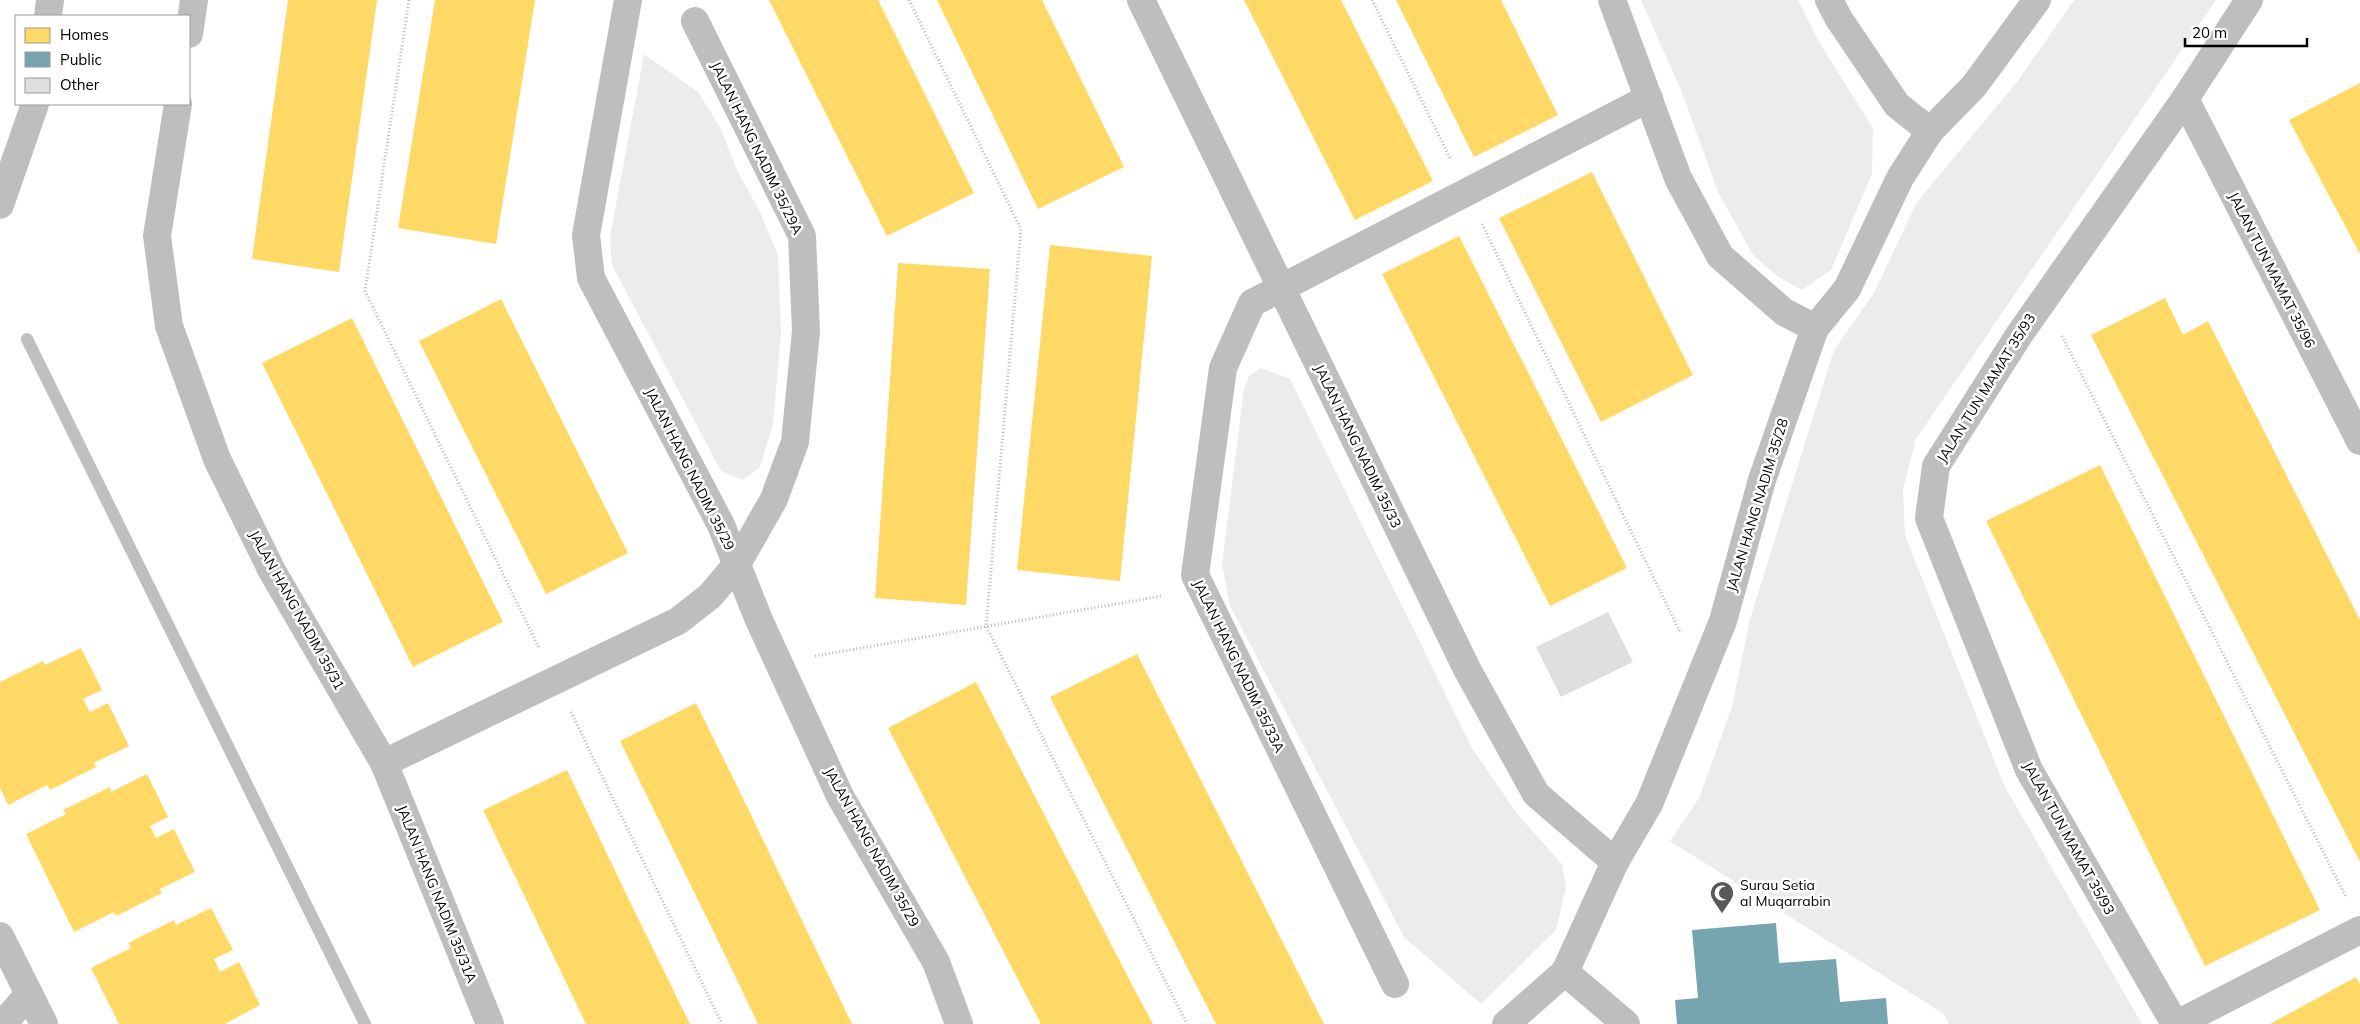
<svg xmlns="http://www.w3.org/2000/svg" width="2360" height="1024" font-family="Mulish,sans-serif">
<rect width="100%" height="100%" fill="#fff"/>
<g fill="#ececec">
<path d="M1641 0H1798L1821 45 1873 128 1872 174 1831 270 1802 290 1777 276 1753 255 1718 192 1681 90Z"/>
<path d="M2074 0H2216L1916 439 1903 490 1905 535 2004 785 2142 1024H1949L1944 1014 1670 841 1699 798 1732 707 1750 619 1834 350 1874 293 1917 202 2017 82Z"/>
<path d="M644 54 698 92 720 127 737 170 759 210 778 255 781 333 773 424 760 467 743 480 721 471 612 265 610 237Z"/>
<path d="M1261 368 1290 379 1472 748 1518 815 1562 864 1566 887 1556 930 1481 1004 1404 937 1230 606 1222 565 1244 389 1249 376Z"/>
</g>
<g fill="#ffd966">
<path d="M288 0H377L339 272 252 259Z"/>
<path d="M435 0H535L496 244 398 228Z"/>
<path d="M769 0H878L974 193 887 236Z"/>
<path d="M937 0H1042L1124 167 1038 209Z"/>
<path d="M1244 0H1341L1433 181 1355 220Z"/>
<path d="M1396 0H1501L1558 115 1474 157Z"/>
<path d="M2360 83V254L2289 120Z"/>
<path d="M1592 172 1693 375 1601 422 1499 218Z"/>
<path d="M1459 236 1627 568 1550 606 1382 274Z"/>
<path d="M1050 245 1152 256 1120 581 1017 570Z"/>
<path d="M898 263 990 269 966 605 875 598Z"/>
<path d="M2165 298 2183 335 2208 321 2360 620V862L2091 335Z"/>
<path d="M501 299 628 553 546 594 419 341Z"/>
<path d="M352 318 503 622 413 667 262 363Z"/>
<path d="M2100 465 2320 910 2205 966 1986 521Z"/>
<path d="M81 648 102 690 83 699 90 712 108 703 129 746 94 763 96 767 50 790 47 785 8 805 0 788V682L43 661 45 665Z"/>
<path d="M1137 654 1269 915 1324 1024H1216L1072 741 1050 697Z"/>
<path d="M976 682 1130 981 1153 1024H1041L888 728Z"/>
<path d="M696 703 738 788 852 1024H758L724 953 620 741Z"/>
<path d="M567 770 629 900 690 1024H586L525 897 483 810Z"/>
<path d="M147 774 168 817 150 826 156 838 174 829 195 872 160 889 162 893 116 916 114 912 74 932 26 834 66 814 63 810 110 787 111 792Z"/>
<path d="M211 908 233 950 214 959 220 972 239 962 260 1005 225 1024H119L91 968 131 948 128 943 174 920 176 925Z"/>
<path d="M2356 977 2360 984V1024H2270Z"/>
</g>
<path fill="#76a5af" d="M1776 923 1779 963 1836 959 1840 1002 1886 998 1888 1024H1677L1675 1000 1698 998 1692 930Z"/>
<g fill="none" stroke-linecap="round" stroke-linejoin="round">
<path stroke="#bfbfbf" stroke-width="12" d="M27 339 365 1024"/>
</g>
<path fill="#dfdfdf" d="M1608 612 1633 662 1561 697 1536 647Z"/>
<g fill="none" stroke-linecap="round" stroke-linejoin="round">
<g stroke="#b9b9b9" stroke-width="3" stroke-dasharray="1 2.5" stroke-linecap="butt">
<path d="M409 0 365 291 539 648"/>
<path d="M909 0 1021 229 986 626 1187 1024"/>
<path d="M1372 0 1451 160"/>
<path d="M1482 224 1680 632"/>
<path d="M2062 336 2346 897"/>
<path d="M815 656 1162 596"/>
<path d="M571 712 722 1024"/>
</g>
<g stroke="#bebebe" stroke-width="28">
<path d="M628 0 586 235 591 278 721 525 759 620 840 796 936 962 959 1024"/>
<path d="M1141 0 1467 669 1536 794 1615 862"/>
<path d="M1612 0 1678 178 1720 256 1784 312 1815 328"/>
<path d="M1829 0 1839 19 1897 105 1930 131"/>
<path d="M48 16 50 0"/>
<path d="M189 34 194 0"/>
<path d="M2185 99 2360 441"/>
<path d="M178 104 157 236 169 326 217 459 272 571 384 763 490 1024"/>
<path d="M0 205 35 104"/>
<path d="M384 763 678 621 710 596 737 564 774 499 795 442 806 331 802 236 695 21"/>
<path d="M0 936 44 1024"/>
<path d="M1565 972 1626 1024"/>
<path d="M1395 984 1195 575 1223 368 1252 303 1649 98"/>
<path d="M3 1024 29 994"/>
<path d="M1506 1024 1565 972 1615 862 1649 804 1723 621 1762 480 1815 328 1847 289 1900 178 1930 131 1974 86 2037 0"/>
<path d="M2175 1024 2029 770 1929 518 1936 466 2019 335 2185 99 2249 0"/>
<path d="M2177 1024 2360 930"/>
</g>
</g>
<defs>
<g id="mosque-pin" transform="scale(1.25)"><path d="M0 17L-7.5 6A9.5 9.5 0 1 1 7.5 6Z" fill="#595959" stroke="#fff"/><path d="M3.5-4.9A6 6 0 1 0 3.5 4.9A5 5 0 1 1 3.5-4.9Z" fill="#fff"/></g>
</defs>
<g fill-rule="evenodd">
<use href="#mosque-pin" x="1722" y="893"/>
</g>
<g text-anchor="middle" stroke-width="5" stroke-linejoin="round" paint-order="stroke">
<g font-size="14" fill="#000" stroke="#fff">
<text transform="translate(757 148) rotate(64)" y="5">JALAN HANG NADIM 35/29A</text>
<text transform="translate(2272 270) rotate(63)" y="5">JALAN TUN MAMAT 35/96</text>
<text transform="translate(1986 388) rotate(-58)" y="5">JALAN TUN MAMAT 35/93</text>
<text transform="translate(1358 446) rotate(64)" y="5">JALAN HANG NADIM 35/33</text>
<text transform="translate(690 469) rotate(63)" y="5">JALAN HANG NADIM 35/29</text>
<text transform="translate(1757 505) rotate(-73)" y="5">JALAN HANG NADIM 35/28</text>
<text transform="translate(297 610) rotate(61)" y="5">JALAN HANG NADIM 35/31</text>
<text transform="translate(1239 666) rotate(64)" y="5">JALAN HANG NADIM 35/33A</text>
<text transform="translate(2069 838) rotate(61)" y="5">JALAN TUN MAMAT 35/93</text>
<text transform="translate(872 847) rotate(61)" y="5">JALAN HANG NADIM 35/29</text>
<text transform="translate(437 894) rotate(68)" y="5">JALAN HANG NADIM 35/31A</text>
</g>
<g font-size="14" fill="#000" stroke="#fff" text-anchor="start">
<text x="1740" y="890">Surau Setia<tspan x="1740" dy="16">al Muqarrabin</tspan></text>
</g>
</g>
<rect x="15" y="15" width="175" height="90" fill="#ffffff" stroke="#999999"/>
<rect x="25" y="28" width="25" height="15" fill="#ffd966" stroke="#999999"/>
<text x="60" y="40" font-size="15" fill="#000000">Homes</text>
<rect x="25" y="52" width="25" height="15" fill="#76a5af" stroke="#999999"/>
<text x="60" y="65" font-size="15" fill="#000000">Public</text>
<rect x="25" y="78" width="25" height="15" fill="#dfdfdf" stroke="#999999"/>
<text x="60" y="90" font-size="15" fill="#000000">Other</text>
<path d="M2185 38v8h122v-8" fill="none" stroke="#000000" stroke-width="2.5"/>
<text x="2192" y="38" font-size="15" fill="#000000" stroke="#ffffff" stroke-width="4" paint-order="stroke">20 m</text>
</svg>
